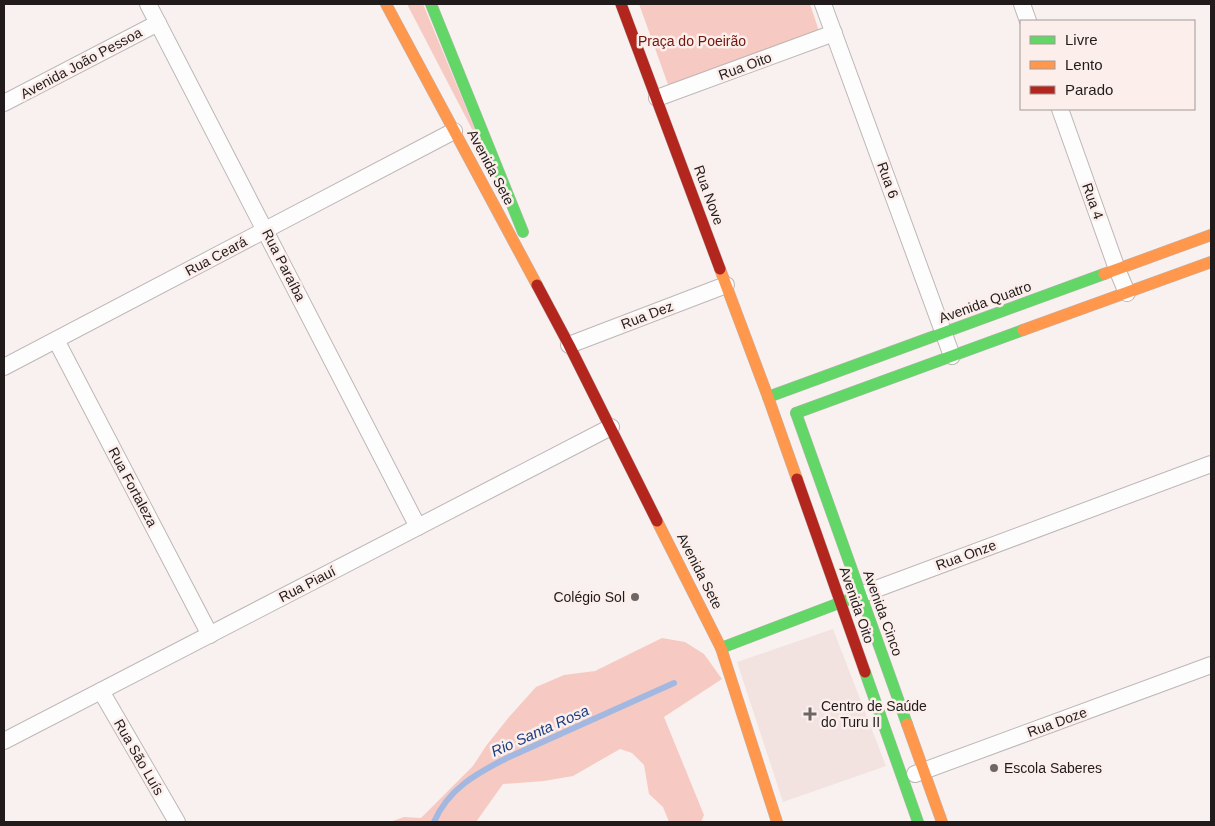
<svg xmlns="http://www.w3.org/2000/svg" width="1215" height="826" font-family="Helvetica,sans-serif">
<rect width="100%" height="100%" fill="#f8f1ef"/>
<path fill="#f2e3e0" d="M833 629 886 766 783 802 737 662Z"/>
<g fill="#f6cac2">
<path d="M407 4H423L487 158Z"/>
<path d="M639 4H810L819 31 670 90Z"/>
<path d="M662 638 685 642 704 654 722 679 664 717 704 815 701 822H669L663 807 649 794 644 765 632 753 620 749 573 776 544 781 503 784 476 822H390L404 817 421 818 473 766 486 746 509 717 536 687 564 675 595 671Z"/>
</g>
<g fill="none" stroke-linecap="round" stroke-linejoin="round">
<path stroke="#a3b8e0" stroke-width="6" d="M434 822C448 789 477 773 507 758L674 683"/>
<g stroke="#bdb7b6" stroke-width="18">
<g id="street">
<path d="M148 4 418 527"/>
<path d="M823 4 952 356"/>
<path d="M1022 4 1028 21"/>
<path d="M657 98 834 33"/>
<path d="M4 103 158 23"/>
<path d="M1060 109 1117 269 1127 293"/>
<path d="M56 340 210 635"/>
<path d="M569 345 726 285"/>
<path d="M4 367 454 131"/>
<path d="M860 595 1211 464"/>
<path d="M101 691 177 822"/>
<path d="M4 741 611 427"/>
<path d="M915 774 1211 665"/>
</g>
</g>
<g stroke="#bdb7b6" stroke-width="12">
<g id="fast">
<path d="M431 4 523 232"/>
<path d="M768 397 1104 274"/>
<path d="M796 413 1023 330"/>
<path d="M796 413 907 724"/>
<path d="M721 648 855 597"/>
<path d="M865 672 918 822"/>
</g>
</g>
<g stroke="#bdb7b6" stroke-width="12">
<g id="slow">
<path d="M386 4 537 285"/>
<path d="M720 269 768 397 797 479"/>
<path d="M1104 274 1211 235"/>
<path d="M1023 330 1211 262"/>
<path d="M657 521 721 648 777 822"/>
<path d="M907 724 942 822"/>
</g>
</g>
<g stroke="#bdb7b6" stroke-width="12">
<g id="jam">
<path d="M621 4 720 269"/>
<path d="M537 285 569 345 657 521"/>
<path d="M797 479 865 672"/>
</g>
</g>
<use href="#street" stroke="#fefdfd" stroke-width="16"/>
<use href="#fast" stroke="#63d668" stroke-width="11"/>
<use href="#slow" stroke="#ff974d" stroke-width="11"/>
<use href="#jam" stroke="#b3261e" stroke-width="11"/>
</g>
<g fill="#6c6765" stroke="#fceeeb" stroke-width="2">
<circle cx="635" cy="597" r="5"/>
<path d="M807.5 706.5h5v5h5v5h-5v5h-5v-5h-5v-5h5z"/>
<circle cx="994" cy="768" r="5"/>
</g>
<g text-anchor="middle" stroke-width="5" stroke-linejoin="round" paint-order="stroke">
<g font-size="14" fill="#70170e" stroke="#fceeeb">
<text x="692" y="46">Praça do Poeirão</text>
</g>
<g font-size="14" fill="#211c1b" stroke="#fceeeb">
<text transform="translate(81 63) rotate(-28)" y="5">Avenida João Pessoa</text>
<text transform="translate(745 66) rotate(-20)" y="5">Rua Oito</text>
<text transform="translate(491 167) rotate(62)" y="5">Avenida Sete</text>
<text transform="translate(888 180) rotate(70)" y="5">Rua 6</text>
<text transform="translate(709 195) rotate(70)" y="5">Rua Nove</text>
<text transform="translate(1093 201) rotate(70)" y="5">Rua 4</text>
<text transform="translate(216 256) rotate(-28)" y="5">Rua Ceará</text>
<text transform="translate(284 265) rotate(63)" y="5">Rua Paraíba</text>
<text transform="translate(985 302) rotate(-20)" y="5">Avenida Quatro</text>
<text transform="translate(647 315) rotate(-21)" y="5">Rua Dez</text>
<text transform="translate(133 487) rotate(62)" y="5">Rua Fortaleza</text>
<text transform="translate(966 555) rotate(-20)" y="5">Rua Onze</text>
<text transform="translate(700 571) rotate(63)" y="5">Avenida Sete</text>
<text transform="translate(307 584) rotate(-27)" y="5">Rua Piauí</text>
<text transform="translate(857 605) rotate(71)" y="5">Avenida Oito</text>
<text transform="translate(883 613) rotate(70)" y="5">Avenida Cinco</text>
<text transform="translate(1057 722) rotate(-20)" y="5">Rua Doze</text>
<text transform="translate(139 757) rotate(60)" y="5">Rua São Luís</text>
</g>
<g font-size="14" fill="#211c1b" stroke="#fceeeb" text-anchor="start">
<text x="625" y="602" text-anchor="end">Colégio Sol</text>
<text x="821" y="711">Centro de Saúde<tspan x="821" dy="16">do Turu II</tspan></text>
<text x="1004" y="773">Escola Saberes</text>
</g>
<g font-size="15" font-style="italic" fill="#1a3e83" stroke="#fceeeb">
<text transform="translate(540 731) rotate(-24)" y="5">Rio Santa Rosa</text>
</g>
</g>
<rect width="1215" height="826" fill="none" stroke="#211c1b" stroke-width="10"/>
<rect x="1020" y="20" width="175" height="90" fill="#fceeeb" stroke="#a49a98"/>
<rect x="1030" y="36" width="25" height="8" fill="#63d668" stroke="#a49a98"/>
<text x="1065" y="45" font-size="15" fill="#211c1b">Livre</text>
<rect x="1030" y="61" width="25" height="8" fill="#ff974d" stroke="#a49a98"/>
<text x="1065" y="70" font-size="15" fill="#211c1b">Lento</text>
<rect x="1030" y="86" width="25" height="8" fill="#b3261e" stroke="#a49a98"/>
<text x="1065" y="95" font-size="15" fill="#211c1b">Parado</text>
</svg>
